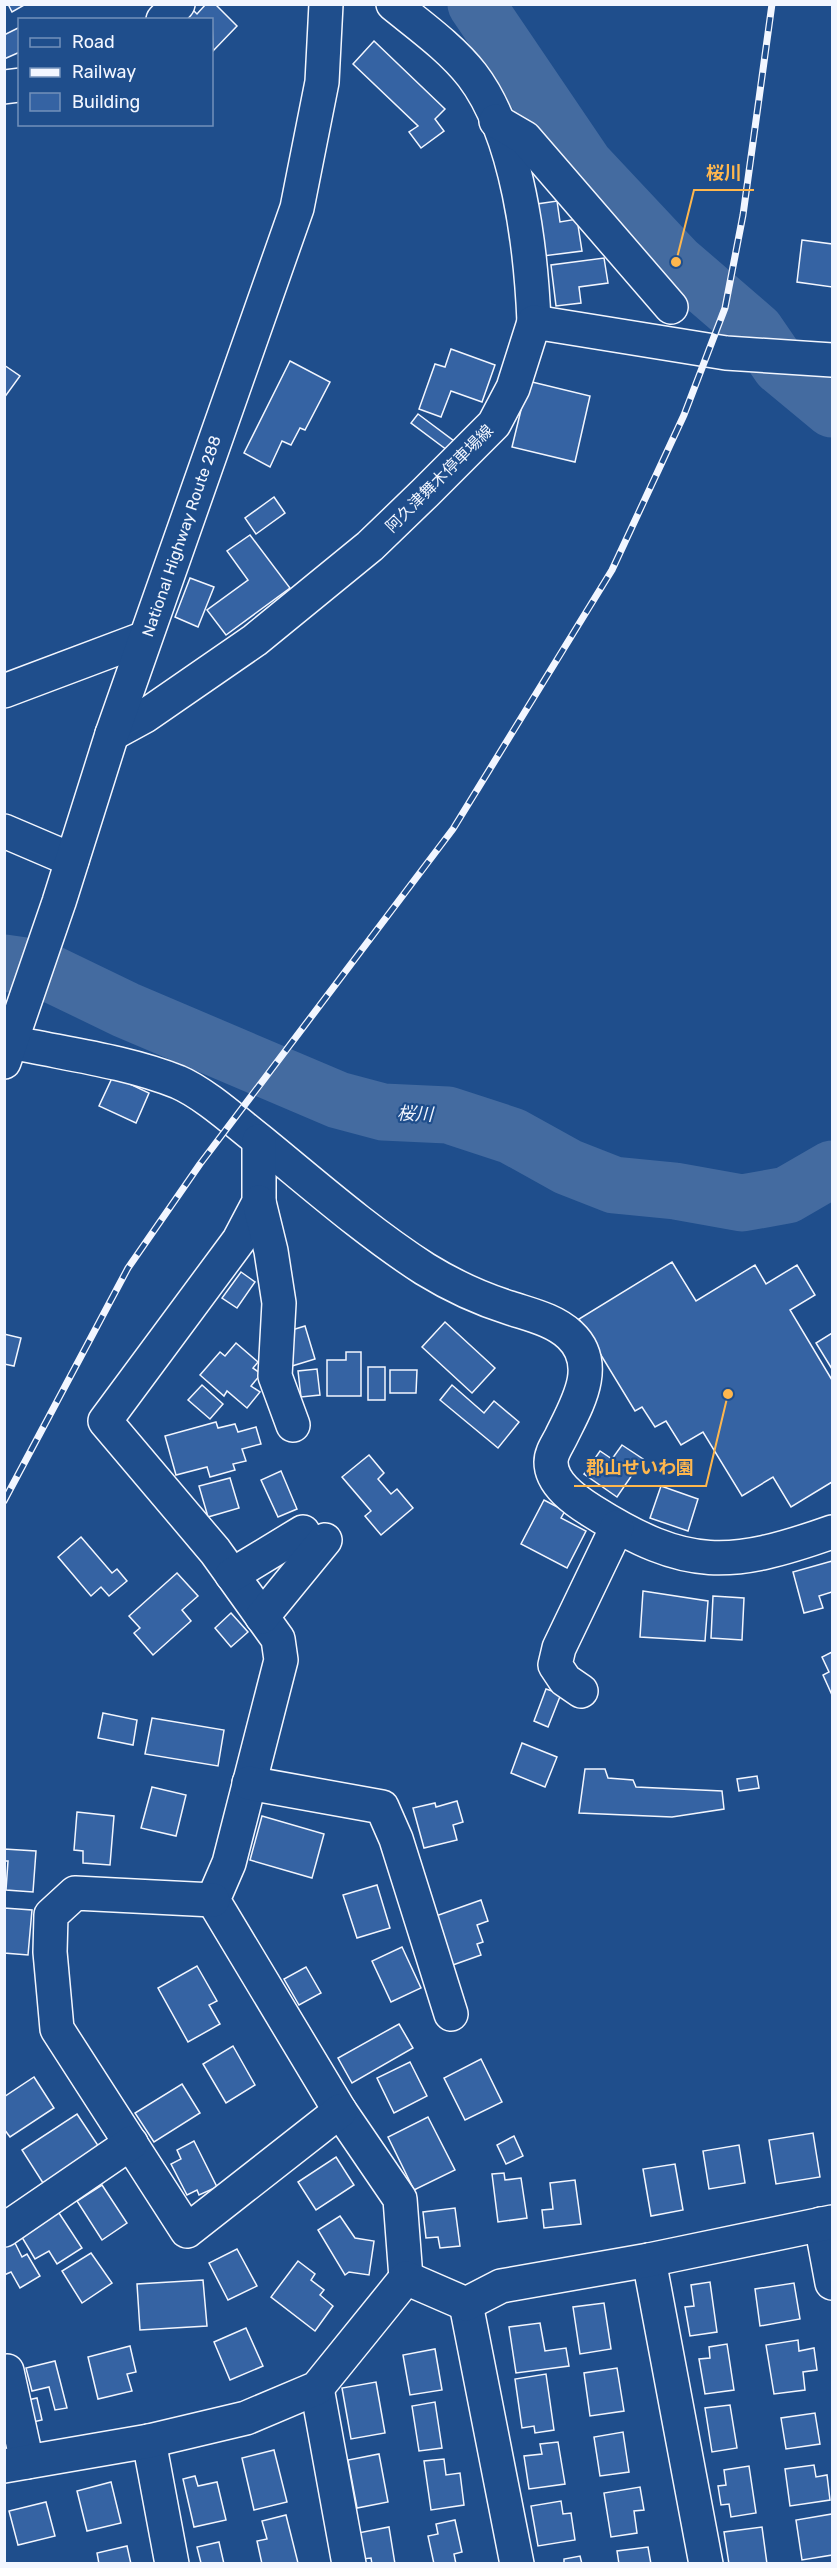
<svg xmlns="http://www.w3.org/2000/svg" width="837" height="2568" font-family="Rubik,'Noto Sans JP',sans-serif">
<rect width="100%" height="100%" fill="#1f4e8c"/>
<g fill="none" stroke-linecap="round" stroke-linejoin="round">
<g stroke="#446ba0" stroke-width="57">
<path d="M476 4 585 165 676 262 756 331 780 366 832 409"/>
<path d="M4 963 39 968 126 1010 338 1100 383 1112 448 1115 512 1136 568 1167 614 1185 675 1191 742 1203 787 1195 832 1169"/>
</g>
</g>
<g fill="#3563a3" stroke="#f2f6ff" stroke-width="1.5">
<path d="M8 4H26L12 12Z"/>
<path d="M206 4H215L237 26 213 51 212 20 180 19 191 8 197 14Z"/>
<path d="M20 27V52L4 59V35Z"/>
<path d="M374 41 445 109 435 119 444 131 421 148 409 132 418 126 353 64Z"/>
<path d="M557 201 560 222 577 219 582 251 543 256 537 204Z"/>
<path d="M802 240 832 244V287L797 282Z"/>
<path d="M604 258 608 283 579 287 581 303 556 306 551 265Z"/>
<path d="M451 349 495 365 482 402 451 391 441 417 419 409 435 364 445 367Z"/>
<path d="M290 361 330 382 305 430 300 428 291 445 282 441 270 467 244 453Z"/>
<path d="M4 365 20 376 4 398Z"/>
<path d="M528 381 590 396 575 462 512 447Z"/>
<path d="M418 414 454 441 447 450 411 423Z"/>
<path d="M274 497 285 513 256 534 245 518Z"/>
<path d="M250 535 290 588 226 635 207 610 248 580 227 551Z"/>
<path d="M190 578 214 587 198 627 175 617Z"/>
<path d="M113 1076 149 1093 136 1123 99 1106Z"/>
<path d="M672 1262 696 1301 755 1265 766 1284 797 1265 815 1295 790 1310 832 1380V1482L791 1507 773 1477 742 1496 703 1432 681 1445 666 1421 655 1427 642 1407 635 1411 579 1319Z"/>
<path d="M241 1272 255 1282 237 1308 222 1298Z"/>
<path d="M445 1322 495 1368 472 1393 422 1347Z"/>
<path d="M305 1326 315 1359 292 1366 282 1333Z"/>
<path d="M832 1333V1369L816 1343Z"/>
<path d="M4 1334 21 1338 14 1366 4 1364Z"/>
<path d="M236 1343 258 1362 253 1368 261 1374 251 1386 260 1392 247 1408 227 1391 224 1396 200 1375 220 1352 225 1356Z"/>
<path d="M346 1352H361V1396H327V1360H346Z"/>
<rect x="368" y="1367" width="17" height="33"/>
<path d="M317 1369 320 1395 301 1397 298 1371Z"/>
<path d="M390 1370H417L416 1393H390Z"/>
<path d="M202 1385 223 1404 210 1419 188 1400Z"/>
<path d="M452 1385 484 1413 494 1401 519 1422 498 1448 440 1400Z"/>
<path d="M216 1422 218 1428 235 1424 238 1432 256 1427 261 1444 242 1449 246 1461 233 1464 235 1470 210 1477 207 1467 176 1475 165 1436Z"/>
<path d="M622 1445 643 1459 617 1497 584 1474 600 1451 612 1459Z"/>
<path d="M369 1455 384 1473 378 1479 391 1494 397 1489 413 1508 381 1535 365 1516 371 1511 342 1477Z"/>
<path d="M281 1471 297 1509 278 1517 261 1480Z"/>
<path d="M230 1478 239 1508 208 1517 199 1486Z"/>
<path d="M661 1486 698 1499 688 1531 650 1518Z"/>
<path d="M544 1500 565 1511 561 1518 586 1531 567 1568 521 1544Z"/>
<path d="M81 1537 112 1573 117 1569 127 1581 109 1596 101 1587 91 1596 58 1557Z"/>
<path d="M832 1561V1592L819 1596 823 1608 804 1613 793 1572Z"/>
<path d="M177 1573 198 1596 182 1610 191 1621 153 1655 134 1633 140 1628 129 1616Z"/>
<path d="M643 1591 708 1601 705 1641 640 1637Z"/>
<path d="M713 1596 744 1598 742 1640 711 1638Z"/>
<path d="M231 1613 248 1632 231 1647 215 1628Z"/>
<path d="M832 1652V1695L823 1675 829 1672 822 1657Z"/>
<path d="M546 1689 561 1694 548 1727 534 1721Z"/>
<path d="M103 1713 137 1720 133 1745 98 1738Z"/>
<path d="M152 1718 224 1730 218 1766 145 1754Z"/>
<path d="M522 1743 557 1757 545 1787 511 1773Z"/>
<path d="M585 1769H605L608 1778 633 1780 636 1787 722 1791 724 1809 672 1817 579 1813Z"/>
<path d="M757 1776 759 1788 739 1791 737 1779Z"/>
<path d="M152 1787 186 1795 176 1836 141 1828Z"/>
<path d="M457 1801 463 1822 453 1825 457 1840 424 1848 413 1808 435 1803 436 1807Z"/>
<path d="M77 1812 114 1816 110 1865 83 1863V1851L74 1850Z"/>
<path d="M262 1816 324 1834 312 1878 250 1860Z"/>
<path d="M4 1849 36 1851 33 1892 6 1890 8 1861H4Z"/>
<path d="M377 1885 390 1928 357 1938 343 1895Z"/>
<path d="M481 1900 488 1921 477 1925 483 1942 477 1944 481 1955 450 1966 433 1917Z"/>
<path d="M4 1908 32 1910 28 1955 4 1953Z"/>
<path d="M402 1947 421 1988 391 2002 372 1961Z"/>
<path d="M197 1966 217 2001 209 2005 220 2024 188 2042 158 1988Z"/>
<path d="M306 1967 321 1993 299 2005 284 1979Z"/>
<path d="M399 2024 413 2048 352 2083 338 2058Z"/>
<path d="M233 2046 255 2085 226 2103 203 2064Z"/>
<path d="M481 2059 502 2102 465 2120 444 2078Z"/>
<path d="M410 2062 427 2096 394 2113 377 2078Z"/>
<path d="M34 2077 54 2108 10 2137 4 2129V2097Z"/>
<path d="M182 2084 200 2113 154 2142 135 2113Z"/>
<path d="M77 2114 99 2147 43 2183 22 2150Z"/>
<path d="M428 2117 455 2170 414 2190 388 2137Z"/>
<path d="M813 2133 820 2177 776 2184 769 2140Z"/>
<path d="M514 2136 523 2156 506 2164 497 2145Z"/>
<path d="M194 2141 217 2187 199 2195 197 2190 187 2195 171 2164 181 2159 177 2150Z"/>
<path d="M739 2145 745 2183 709 2189 703 2151Z"/>
<path d="M336 2157 354 2185 316 2210 298 2182Z"/>
<path d="M675 2164 683 2210 651 2216 643 2169Z"/>
<path d="M504 2173 505 2180 521 2178 527 2218 498 2222 492 2174Z"/>
<path d="M575 2180 581 2224 544 2228 542 2210 553 2209 550 2183Z"/>
<path d="M102 2185 127 2223 102 2240 77 2201Z"/>
<path d="M455 2208 460 2246 440 2248 438 2237 426 2238 423 2212Z"/>
<path d="M57 2210 82 2248 57 2264 49 2251 35 2259 20 2234Z"/>
<path d="M340 2216 355 2238 374 2241 369 2275 349 2272 345 2275 318 2230Z"/>
<path d="M14 2241 22 2257 27 2254 40 2276 20 2288 11 2272 4 2275V2246Z"/>
<path d="M237 2249 257 2286 228 2300 209 2263Z"/>
<path d="M91 2253 112 2283 82 2303 62 2271Z"/>
<path d="M298 2261 315 2274 311 2280 324 2290 320 2295 333 2306 315 2331 271 2297Z"/>
<path d="M203 2280 207 2326 140 2330 137 2284Z"/>
<path d="M710 2282 717 2332 690 2336 685 2307 694 2306 691 2285Z"/>
<path d="M794 2283 800 2319 760 2326 755 2289Z"/>
<path d="M604 2303 611 2349 580 2354 573 2307Z"/>
<path d="M540 2323 545 2351 566 2348 569 2366 516 2373 509 2327Z"/>
<path d="M246 2328 263 2366 230 2380 214 2342Z"/>
<path d="M798 2340 799 2351 814 2348 817 2370 803 2372 805 2390 774 2394 766 2345Z"/>
<path d="M727 2344 734 2390 705 2394 699 2359 710 2358 709 2347Z"/>
<path d="M130 2346 136 2372 127 2374 132 2391 98 2399 88 2357Z"/>
<path d="M435 2349 442 2390 410 2395 403 2355Z"/>
<path d="M55 2361 67 2408 55 2410 49 2387 32 2391 26 2368Z"/>
<path d="M617 2368 624 2411 590 2416 584 2373Z"/>
<path d="M546 2374 554 2430 535 2433 534 2426 522 2428 515 2379Z"/>
<path d="M376 2382 385 2433 351 2439 342 2388Z"/>
<path d="M37 2398 42 2420 28 2423 23 2401Z"/>
<path d="M435 2402 442 2448 419 2451 412 2406Z"/>
<path d="M730 2405 737 2448 712 2452 705 2408Z"/>
<path d="M815 2413 820 2444 786 2449 781 2418Z"/>
<path d="M623 2432 629 2472 600 2476 594 2437Z"/>
<path d="M558 2442 565 2484 529 2489 524 2456 542 2454 540 2444Z"/>
<path d="M274 2450 287 2502 254 2510 242 2458Z"/>
<path d="M379 2454 388 2502 357 2508 348 2460Z"/>
<path d="M444 2459 446 2475 460 2473 464 2505 431 2510 424 2461Z"/>
<path d="M814 2465 816 2477 827 2475 830 2500 790 2506 785 2469Z"/>
<path d="M749 2466 756 2513 731 2517 729 2504 721 2505 718 2486 726 2485 724 2470Z"/>
<path d="M195 2476 198 2486 217 2482 226 2520 194 2527 183 2479Z"/>
<path d="M111 2482 121 2523 87 2531 77 2491Z"/>
<path d="M640 2487 644 2510 634 2511 637 2533 611 2537 604 2493Z"/>
<path d="M561 2501 563 2514 571 2513 575 2540 538 2546 531 2506Z"/>
<path d="M46 2502 55 2536 18 2545 9 2511Z"/>
<path d="M832 2514V2555L802 2560 796 2520Z"/>
<path d="M286 2515 298 2563 262 2564 257 2541 267 2539 262 2521Z"/>
<path d="M455 2520 462 2552 454 2554 456 2564H434L428 2536 438 2534 436 2524Z"/>
<path d="M389 2527 395 2564H372L371 2558 362 2559 358 2533Z"/>
<path d="M762 2527 767 2564H729L724 2532Z"/>
<path d="M219 2542 224 2564H197L201 2563 197 2547Z"/>
<path d="M127 2546 131 2564H99L97 2553Z"/>
<path d="M648 2547 651 2564H619L617 2551Z"/>
<path d="M580 2556 582 2564H564V2559Z"/>
</g>
<g fill="none" stroke-linecap="round" stroke-linejoin="round">
<g stroke="#f2f6ff" stroke-width="36">
<g id="minor">
<path d="M393 4C420 26 451 48 472 75 518 135 531 248 534 322"/>
<path d="M163 20 178 4"/>
<path d="M4 87 20 85"/>
<path d="M496 121 525 138 671 307"/>
<path d="M4 691 145 638"/>
<path d="M4 831 72 860"/>
<path d="M11 1042C66 1054 125 1061 178 1082 204 1093 236 1122 259 1140 313 1184 366 1231 425 1269 451 1285 481 1299 510 1308 531 1315 554 1320 570 1335 602 1365 576 1406 561 1437 557 1445 551 1453 551 1462 551 1484 576 1501 592 1511 687 1571 730 1568 832 1532"/>
<path d="M259 1141V1202L239 1240 105 1421 215 1551 278 1639 281 1660 229 1863 213 1900 340 2111 400 2199 406 2278"/>
<path d="M259 1202 271 1251 279 1303 275 1376 293 1425"/>
<path d="M232 1575 303 1532"/>
<path d="M262 1617 325 1540"/>
<path d="M581 1691 565 1680 555 1665 559 1648 617 1527"/>
<path d="M249 1783 382 1807 396 1839 451 2014"/>
<path d="M213 1900 75 1893 51 1915 50 1952 57 2029 187 2231 340 2111"/>
<path d="M821 2224 832 2283"/>
<path d="M4 2230 131 2143"/>
<path d="M649 2260 706 2564"/>
<path d="M466 2304 517 2564"/>
<path d="M7 2371 27 2462"/>
<path d="M317 2388 349 2564"/>
<path d="M149 2441 172 2564"/>
<path d="M4 2466 149 2441 246 2418 317 2388 406 2278 466 2304 501 2286 649 2260 832 2222"/>
</g>
</g>
<g stroke="#f2f6ff" stroke-width="36">
<path id="major" d="M112 734 145 716 255 640 370 546 425 493 494 424 513 388 534 322 726 353 832 360"/>
</g>
<g stroke="#f2f6ff" stroke-width="36">
<path id="highway" d="M4 1062 59 902 112 734 297 208 322 82 326 4"/>
</g>
<use href="#minor" stroke="#1f4e8c" stroke-width="33"/>
<use href="#major" stroke="#1f4e8c" stroke-width="33"/>
<use href="#highway" stroke="#1f4e8c" stroke-width="33"/>
<g stroke="#f2f6ff" stroke-width="7">
<path id="rail" d="M4 1501 128 1268 200 1164 453 829 612 570 684 415 725 308 743 215 772 4"/>
</g>
<use href="#rail" stroke="#1f4e8c" stroke-width="4.5" stroke-dasharray="14" stroke-linecap="butt"/>
</g>
<g text-anchor="middle" stroke-width="4.5" stroke-linejoin="round" paint-order="stroke">
<g font-size="16" fill="#f2f6ff" stroke="#1f4e8c">
<text transform="translate(439 478) rotate(-45)" y="6">阿久津舞木停車場線</text>
<text transform="translate(181 536) rotate(-71)" y="6">National Highway Route 288</text>
</g>
<g font-size="18" font-style="italic" fill="#f2f6ff" stroke="#1f4e8c">
<text transform="translate(415 1114) rotate(2)" y="6">桜川</text>
</g>
</g>
<path fill="none" stroke="#ffb74d" stroke-width="2" d="M676 262L694 190H754M728 1394L706 1486H574"/>
<g fill="#ffb74d" stroke="#1f4e8c" stroke-width="2">
<circle cx="676" cy="262" r="6"/>
<circle cx="728" cy="1394" r="6"/>
</g>
<g font-size="18" text-anchor="middle" font-weight="bold" fill="#ffb74d" stroke="#1f4e8c" stroke-width="4.5" stroke-linejoin="round" paint-order="stroke">
<text x="724" y="179">桜川</text>
<text x="640" y="1474">郡山せいわ園</text>
</g>
<rect width="837" height="2568" fill="none" stroke="#f2f6ff" stroke-width="12"/>
<rect x="18" y="18" width="195" height="108" fill="#1f4e8c" stroke="#7391ba" stroke-width="1.5"/>
<rect x="30" y="38" width="30" height="9" fill="#1f4e8c" stroke="#7391ba" stroke-width="1.5"/>
<text x="72" y="48" font-size="18" fill="#f2f6ff">Road</text>
<rect x="30" y="68" width="30" height="9" fill="#f2f6ff" stroke="#7391ba" stroke-width="1.5"/>
<text x="72" y="78" font-size="18" fill="#f2f6ff">Railway</text>
<rect x="30" y="93" width="30" height="18" fill="#3563a3" stroke="#7391ba" stroke-width="1.5"/>
<text x="72" y="108" font-size="18" fill="#f2f6ff">Building</text>
</svg>
